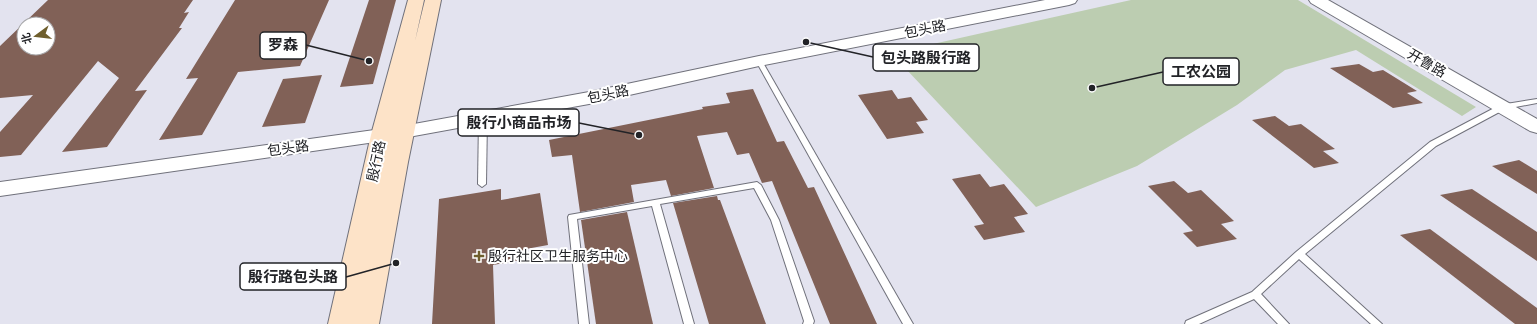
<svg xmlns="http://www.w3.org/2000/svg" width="1537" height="324" font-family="'PT Sans Narrow','Noto Sans SC',sans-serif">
<rect width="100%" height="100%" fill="#e3e3ef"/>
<path fill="#bccdb1" d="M1131 0H1298L1476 107 1462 116 1356 50 1285 70 1237 105 1137 166 1036 207 906 69 951 60 933 44Z"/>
<g fill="#816157" fill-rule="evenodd">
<path d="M48 0H193L184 13 189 12 179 28H182L135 91 147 90 107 147 62 152 119 78 98 61 21 155 0 157V132L33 95 0 98V46ZM24 24H48V48H24Z"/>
<path d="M235 0H329L300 66 238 72 202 135 159 140 198 78 186 79Z"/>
<path d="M369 0H396L373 84 340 87Z"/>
<path d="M1359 64 1373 72 1383 70 1417 91 1407 93 1423 103 1393 108 1330 68Z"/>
<path d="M322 75 305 123 262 127 283 79Z"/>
<path d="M753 89 777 142 784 141 808 188 814 187 877 324H830L772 181 762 183 749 153 737 155 727 132 697 136 714 188 671 196 666 180 631 185 634 202 580 212 572 155 552 157 549 140 703 109 702 107 730 103 726 93Z"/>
<path d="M892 90 898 99 911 97 928 120 916 122 924 133 887 139 858 95Z"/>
<path d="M1275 116 1289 126 1301 124 1335 149 1323 151 1339 163 1314 168 1252 120Z"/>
<path d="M1519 160 1537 171V194L1492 166Z"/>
<path d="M980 174 990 187 1004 184 1028 214 1014 217 1025 232 984 240 974 226 984 224 952 179Z"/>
<path d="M1174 181 1188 193 1201 190 1234 221 1221 224 1237 239 1197 247 1183 233 1193 231 1148 186Z"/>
<path d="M501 189V200L540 193 548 245 526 249 527 259 493 265 495 324H432L439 199Z"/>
<path d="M1472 189 1537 232V261L1440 195Z"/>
<path d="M717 196 718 200H720L766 324H709L673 203Z"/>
<path d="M627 212 653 324H596L581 220Z"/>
<path d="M1430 229 1537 308V324H1515L1400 235Z"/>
</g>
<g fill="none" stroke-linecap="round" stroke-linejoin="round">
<g stroke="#70717b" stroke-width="2">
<g id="service">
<path d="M759 59 762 61 913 324H903L756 61Z"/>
<path d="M1537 99V103L1505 109 1436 146 1305 254 1382 324H1371L1299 259 1261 294 1289 324H1278L1254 299 1199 324H1185L1186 321 1252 292 1296 252 1430 142 1500 105Z"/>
<path d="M480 116H483L487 118 486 184 482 187 478 184 479 118Z"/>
<path d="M757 182 761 185 779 220 814 321 813 324H803L804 321 771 220 754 188 660 204 694 324H684L652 206 577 219 589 324H579L568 217 569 215Z"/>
</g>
</g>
<g stroke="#70717b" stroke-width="2">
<g id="tertiary">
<path d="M1045 0H1077L1075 3 1069 5 759 66 589 104 403 138 0 196V182L403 126 589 92 759 56Z"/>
<path d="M1309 0H1328L1537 119V133L1530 131 1311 3Z"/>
</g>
</g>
<g stroke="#70717b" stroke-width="2">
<path id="secondary" d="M408 0H424L415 41 425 0H441L408 162 379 324H328L371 135Z"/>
</g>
<use href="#service" fill="#fff" fill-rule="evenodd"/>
<use href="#tertiary" fill="#fff" fill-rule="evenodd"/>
<use href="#secondary" fill="#fde3c8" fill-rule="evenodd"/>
</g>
<path fill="#6f5f2d" stroke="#fff" stroke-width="1.5" d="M477 250h4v4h4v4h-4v4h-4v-4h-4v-4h4z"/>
<g text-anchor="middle" stroke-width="4" stroke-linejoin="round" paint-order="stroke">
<g font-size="14" fill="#222327" stroke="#fff">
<text transform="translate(925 29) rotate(-11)" y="5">包头路</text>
<text transform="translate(1427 63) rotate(30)" y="5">开鲁路</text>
<text transform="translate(608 94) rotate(-12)" y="5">包头路</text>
<text transform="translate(288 148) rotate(-8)" y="5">包头路</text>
<text transform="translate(376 161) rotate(-78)" y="5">殷行路</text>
</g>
<g font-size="14" fill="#222327" stroke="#fff" text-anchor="start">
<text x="488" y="261">殷行社区卫生服务中心</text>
</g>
</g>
<path fill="none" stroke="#222327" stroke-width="1.5" d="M369 61L306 45M806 42L873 57M1092 88L1163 72M639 135L579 123M396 263L346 277"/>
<g fill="#222327" stroke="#fff" stroke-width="1.5">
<circle cx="369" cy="61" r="4"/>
<circle cx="806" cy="42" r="4"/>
<circle cx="1092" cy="88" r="4"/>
<circle cx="639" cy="135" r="4"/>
<circle cx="396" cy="263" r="4"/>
</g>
<g fill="#fff" stroke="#222327" stroke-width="1.5">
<rect x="260" y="32" width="46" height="27" rx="4"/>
<rect x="873" y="44" width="106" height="27" rx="4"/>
<rect x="1163" y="58" width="76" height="27" rx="4"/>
<rect x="458" y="109" width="121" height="27" rx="4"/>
<rect x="240" y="263" width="106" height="27" rx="4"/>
</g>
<g font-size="15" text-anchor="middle" font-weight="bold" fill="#222327">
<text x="283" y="50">罗森</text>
<text x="926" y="63">包头路殷行路</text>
<text x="1201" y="77">工农公园</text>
<text x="519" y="128">殷行小商品市场</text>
<text x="293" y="282">殷行路包头路</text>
</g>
<g transform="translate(36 36) rotate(255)"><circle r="19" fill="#ffffff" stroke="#a7a7a9"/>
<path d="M0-3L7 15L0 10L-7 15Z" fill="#6f5f2d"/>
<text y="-6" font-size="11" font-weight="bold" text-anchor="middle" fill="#222327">北</text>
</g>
</svg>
